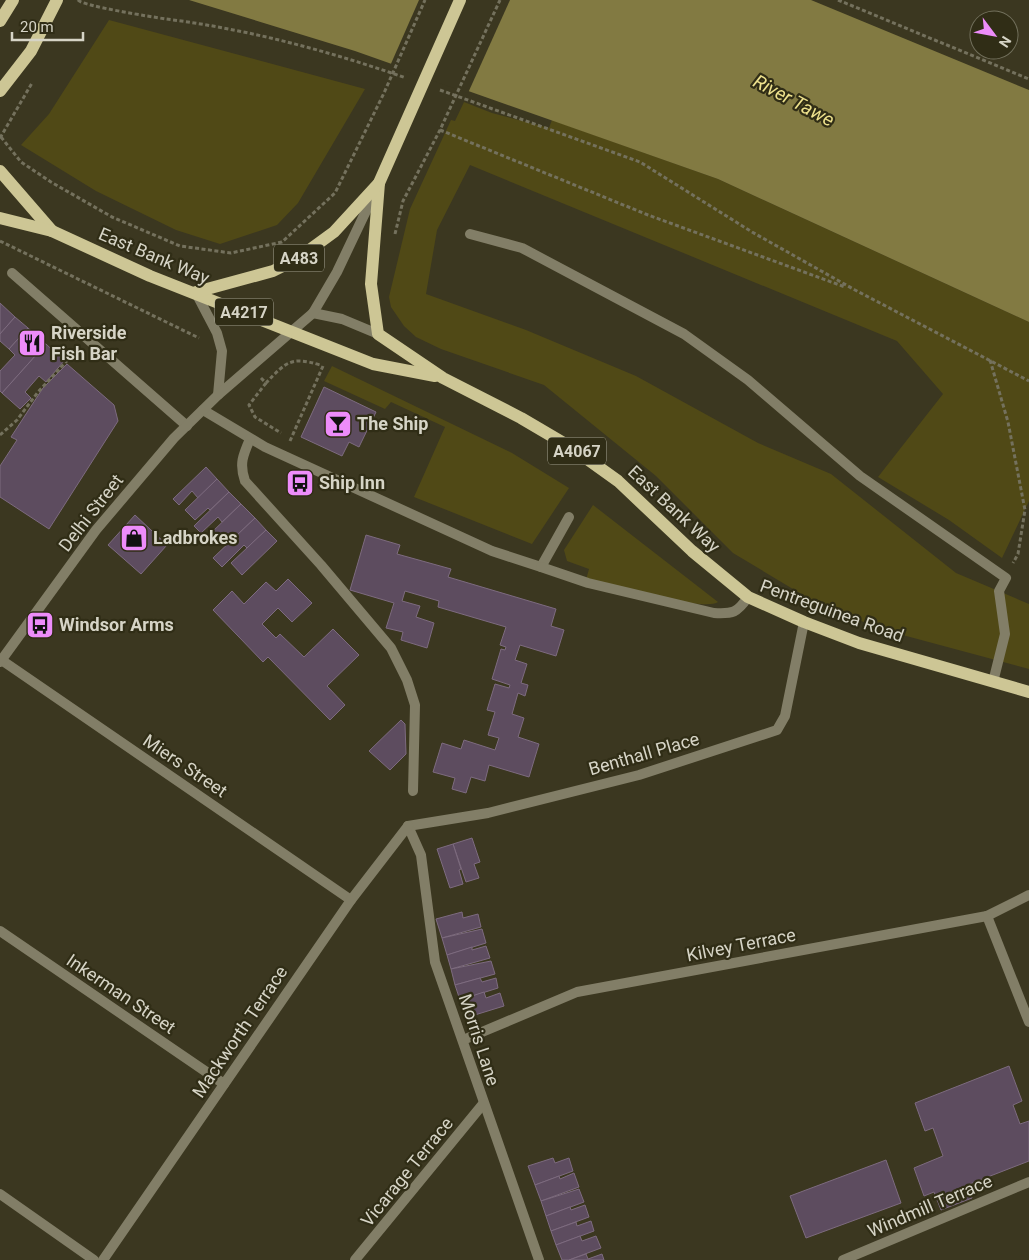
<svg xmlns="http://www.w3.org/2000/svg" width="1029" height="1260" font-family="Roboto,sans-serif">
<rect width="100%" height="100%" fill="#3b3720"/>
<g fill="#504916">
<path d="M109 20 365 89 298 203 277 225 220 244 176 230 96 191 21 145 49 114Z"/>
<path d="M464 102 492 113 549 128 552 120 718 179 1029 322V501L1002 558 949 520 878 477 943 394 897 341 470 165 437 230 426 294 526 330 636 376 758 443 831 474 956 573 1029 604V669L884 630 818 604 733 553 656 476 544 385 441 349 416 337 404 326 391 307 389 297 410 209 451 120 455 121Z"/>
<path d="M332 366 512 453 569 488 532 544 414 497 445 427 391 402 385 409 324 381Z"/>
<path d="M593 505 718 602C704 612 608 585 586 580L589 569 567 561 564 550Z"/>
</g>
<path fill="#827a42" d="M189 0H811L1029 90V322L718 179 355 51Z"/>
<path fill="#3b3720" d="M419 0H510L468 93 390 66Z"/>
<g fill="#5d4c5f" stroke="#7d6b7f">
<path d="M0 303 15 317 0 334Z"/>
<path d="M15 317 28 328 9 349 0 341V334Z"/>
<path d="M28 328 46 344 2 393 0 391V371L15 355 9 349Z"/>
<path d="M46 344 64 361 46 382 39 376 25 392 31 398 20 409 2 393Z"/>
<path d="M67 364 114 405 118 421 49 529 0 497V466L17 440 11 437 43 388Z"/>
<path d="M324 387 376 412 359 447 349 442 342 456 301 437Z"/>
<path d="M206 467 217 479 198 498 192 491 179 505 173 499Z"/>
<path d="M217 479 229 492 210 510 208 508 195 520 185 510Z"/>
<path d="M229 492 241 504 222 522 218 517 201 533 194 526Z"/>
<path d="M241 504 255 518 236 536 232 532 220 544 210 534Z"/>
<path d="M135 515 167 545 141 574 108 545Z"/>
<path d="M255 518 266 530 247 548 244 545 222 567 213 558Z"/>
<path d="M266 530 277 541 242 575 231 563Z"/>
<path d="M366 535 400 545 397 554 451 569 448 577 556 609 551 626 564 630 556 656 520 645 515 660 527 664 521 683 528 685 525 696 518 693 512 714 524 718 518 737 539 744 529 777 489 765 485 781 471 777 466 793 452 789 455 778 433 772 442 743 461 749 464 740 495 750 499 738 488 735 495 712 487 710 495 684 509 688 510 685 492 679 501 649 505 650 506 647 500 645 506 627 438 607 439 601 405 591 402 601 420 606 416 617 434 623 427 648 401 640 403 632 386 628 394 603 350 590Z"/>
<path d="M288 579 312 603 292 622 278 608 262 624 276 638 280 634 304 657 333 629 359 655 327 686 345 705 330 720 268 657 263 662 213 610 232 591 244 604 266 582 276 591Z"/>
<path d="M401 720 405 724 406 754 390 770 369 751Z"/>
<path d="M472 838 480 862 474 864 479 878 466 882 453 844Z"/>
<path d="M453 844 461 869 459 870 463 884 450 888 437 849Z"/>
<path d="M462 912 463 918 478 914 481 927 442 938 436 919Z"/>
<path d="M482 929 486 943 447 955 442 938Z"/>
<path d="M486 946 490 958 451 969 447 955 472 947V950Z"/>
<path d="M491 961 495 974 455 985 451 969Z"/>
<path d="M480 978 482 982 496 978 498 988 460 1000 455 985Z"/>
<path d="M484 992 486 998 500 993 504 1006 465 1018 460 1000Z"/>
<path d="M1009 1066 1022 1101 1013 1105 1020 1124 1029 1121V1161L967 1185 972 1198 941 1210 934 1192 924 1196 914 1168 943 1156 933 1128 925 1131 915 1103Z"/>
<path d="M553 1158 555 1163 569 1158 573 1171 535 1185 528 1166Z"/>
<path d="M886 1160 901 1203 806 1238 790 1196Z"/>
<path d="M574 1173 579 1187 541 1201 535 1185 559 1176 560 1179Z"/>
<path d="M579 1189 584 1202 546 1216 541 1201Z"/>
<path d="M585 1205 589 1217 551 1231 546 1216 570 1207 571 1210Z"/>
<path d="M591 1221 594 1231 556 1245 551 1231 576 1222 577 1226Z"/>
<path d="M580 1236 582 1241 596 1236 601 1248 569 1260H562L556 1245Z"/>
<path d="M586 1254 588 1259 602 1254 604 1260H569Z"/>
</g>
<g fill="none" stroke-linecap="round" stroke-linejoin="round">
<g stroke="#74715d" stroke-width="3" stroke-dasharray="4 2.5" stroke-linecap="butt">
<path d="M78 0C82 6 153 17 166 19 247 29 329 51 406 78"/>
<path d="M838 0 1029 79"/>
<path d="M440 90 640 162 752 232 855 290 1029 381"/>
<path d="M440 130 648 215 845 287"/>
<path d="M1 137 21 162 51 182 112 217 180 246 231 253 282 242 335 193 384 93 425 0"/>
<path d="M0 138 32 83"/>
<path d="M395 234 403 201 440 130 500 0"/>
<path d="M0 241 199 338"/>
<path d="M990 360 1008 422 1025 510 1018 554 1013 563"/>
<path d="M261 378 266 383C286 362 291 356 320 365"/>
<path d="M266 383 249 405 255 417 281 433"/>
<path d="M0 435 17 420 38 392 77 350"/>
<path d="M290 441 323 366"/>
</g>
<path stroke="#827e67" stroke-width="10" d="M470 234 522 248 684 334 748 380 860 476 1006 578 999 591 1005 634 993 682"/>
<g stroke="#827e67" stroke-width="10">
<path d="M12 273 187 426"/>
<path d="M196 293 217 333 222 351 218 395"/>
<path d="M313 313 342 319 378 334"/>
<path d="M203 410 265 447 492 551 541 567 569 517"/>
<path d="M250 439C243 455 239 464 245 481L321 565 391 648 407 680 415 705 413 791"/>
<path d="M541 567 588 583 714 613C733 614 737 613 748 597"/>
<path d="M0 659 351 900"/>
<path d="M0 662 96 530 174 438 218 395 313 313 337 272 375 192"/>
<path d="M408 826 488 813 639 775 777 730 785 716 804 622"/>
<path d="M408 826 421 855 435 962 539 1260"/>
<path d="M987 916 1029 1022"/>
<path d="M0 931 224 1084"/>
<path d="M463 1040 577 992 987 916 1029 895"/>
<path d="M0 1194 94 1260"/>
<path d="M103 1260 351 900 408 826"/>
<path d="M355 1260 483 1104"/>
<path d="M843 1260 1029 1182"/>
</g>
<g stroke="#cdc695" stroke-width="12">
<path d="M0 21 13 0"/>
<path d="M0 91 31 51 57 0"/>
<path d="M0 171 52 231"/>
<path d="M379 183 371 284 378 334 443 378 521 418 572 448 618 481 692 551 748 597 804 622 859 643 1029 692"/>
<path d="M0 218 52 231 150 276 373 364 435 376"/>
<path d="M196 292 273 271 297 259 334 232 379 183 460 0"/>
</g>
</g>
<defs>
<g id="restaurant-square" transform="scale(1.4375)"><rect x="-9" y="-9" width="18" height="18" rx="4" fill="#ed8cfa" stroke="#302d16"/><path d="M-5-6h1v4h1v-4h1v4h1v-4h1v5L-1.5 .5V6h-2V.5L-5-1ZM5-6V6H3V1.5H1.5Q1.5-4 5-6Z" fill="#111"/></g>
<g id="bar-square" transform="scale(1.4375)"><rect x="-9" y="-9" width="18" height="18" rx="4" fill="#ed8cfa" stroke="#302d16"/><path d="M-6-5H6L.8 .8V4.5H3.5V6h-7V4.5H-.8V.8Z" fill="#111"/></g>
<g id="bus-square" transform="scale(1.4375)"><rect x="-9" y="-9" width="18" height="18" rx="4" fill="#ed8cfa" stroke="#302d16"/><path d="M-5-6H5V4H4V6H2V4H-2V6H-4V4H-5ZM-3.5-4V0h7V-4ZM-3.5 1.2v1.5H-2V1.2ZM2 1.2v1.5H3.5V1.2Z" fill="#111"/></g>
<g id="shop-square" transform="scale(1.4375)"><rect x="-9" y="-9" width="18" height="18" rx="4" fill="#ed8cfa" stroke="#302d16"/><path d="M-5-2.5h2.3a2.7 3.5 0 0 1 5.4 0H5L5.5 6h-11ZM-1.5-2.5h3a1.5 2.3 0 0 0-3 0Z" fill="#111"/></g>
</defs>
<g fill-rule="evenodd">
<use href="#restaurant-square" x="32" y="343"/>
<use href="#bar-square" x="338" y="424"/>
<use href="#bus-square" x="300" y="483"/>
<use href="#shop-square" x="134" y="538"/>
<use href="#bus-square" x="40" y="625"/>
</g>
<g text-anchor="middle" stroke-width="4.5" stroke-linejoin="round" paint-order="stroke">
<g fill="#302d16" stroke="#a4a291" stroke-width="1">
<rect x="274" y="244.5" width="50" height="27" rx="4"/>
<rect x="215" y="298.5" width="58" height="27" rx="4"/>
<rect x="548" y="437.5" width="58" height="27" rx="4"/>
</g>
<g font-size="16" font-weight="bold" fill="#d6d4c6">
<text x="299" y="264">A483</text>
<text x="244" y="318">A4217</text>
<text x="577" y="457">A4067</text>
</g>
<g font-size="18" fill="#d6d4c6" stroke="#302d16">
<text transform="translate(154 256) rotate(23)" y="6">East Bank Way</text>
<text transform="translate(674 509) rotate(43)" y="6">East Bank Way</text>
<text transform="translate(91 513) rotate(-52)" y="6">Delhi Street</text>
<text transform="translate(832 611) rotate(20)" y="6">Pentreguinea Road</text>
<text transform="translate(644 754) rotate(-16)" y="6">Benthall Place</text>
<text transform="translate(185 766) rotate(34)" y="6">Miers Street</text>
<text transform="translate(741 945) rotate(-11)" y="6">Kilvey Terrace</text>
<text transform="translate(121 994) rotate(34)" y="6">Inkerman Street</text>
<text transform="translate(240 1032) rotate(-56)" y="6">Mackworth Terrace</text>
<text transform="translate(479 1040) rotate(72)" y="6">Morris Lane</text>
<text transform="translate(407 1172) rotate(-51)" y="6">Vicarage Terrace</text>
<text transform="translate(930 1206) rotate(-23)" y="6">Windmill Terrace</text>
</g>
<g font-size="18" font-weight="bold" fill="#d6d4c6" stroke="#302d16" text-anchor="start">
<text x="51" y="339">Riverside<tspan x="51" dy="21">Fish Bar</tspan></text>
<text x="357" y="430">The Ship</text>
<text x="319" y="489">Ship Inn</text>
<text x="153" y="544">Ladbrokes</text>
<text x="59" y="631">Windsor Arms</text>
</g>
<g font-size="19" font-style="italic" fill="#eee28d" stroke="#302d16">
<text transform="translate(794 100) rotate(28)" y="7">River Tawe</text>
</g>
</g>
<g transform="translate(994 35) rotate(122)"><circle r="24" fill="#302d16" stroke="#72705c"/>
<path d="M0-4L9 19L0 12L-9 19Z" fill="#ed8cfa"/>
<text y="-8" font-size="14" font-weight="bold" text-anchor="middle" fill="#d6d4c6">N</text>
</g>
<path d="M12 32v8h71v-8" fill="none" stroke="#d6d4c6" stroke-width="2.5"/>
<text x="20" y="32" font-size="15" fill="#d6d4c6" stroke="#302d16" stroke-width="4" paint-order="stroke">20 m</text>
</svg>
